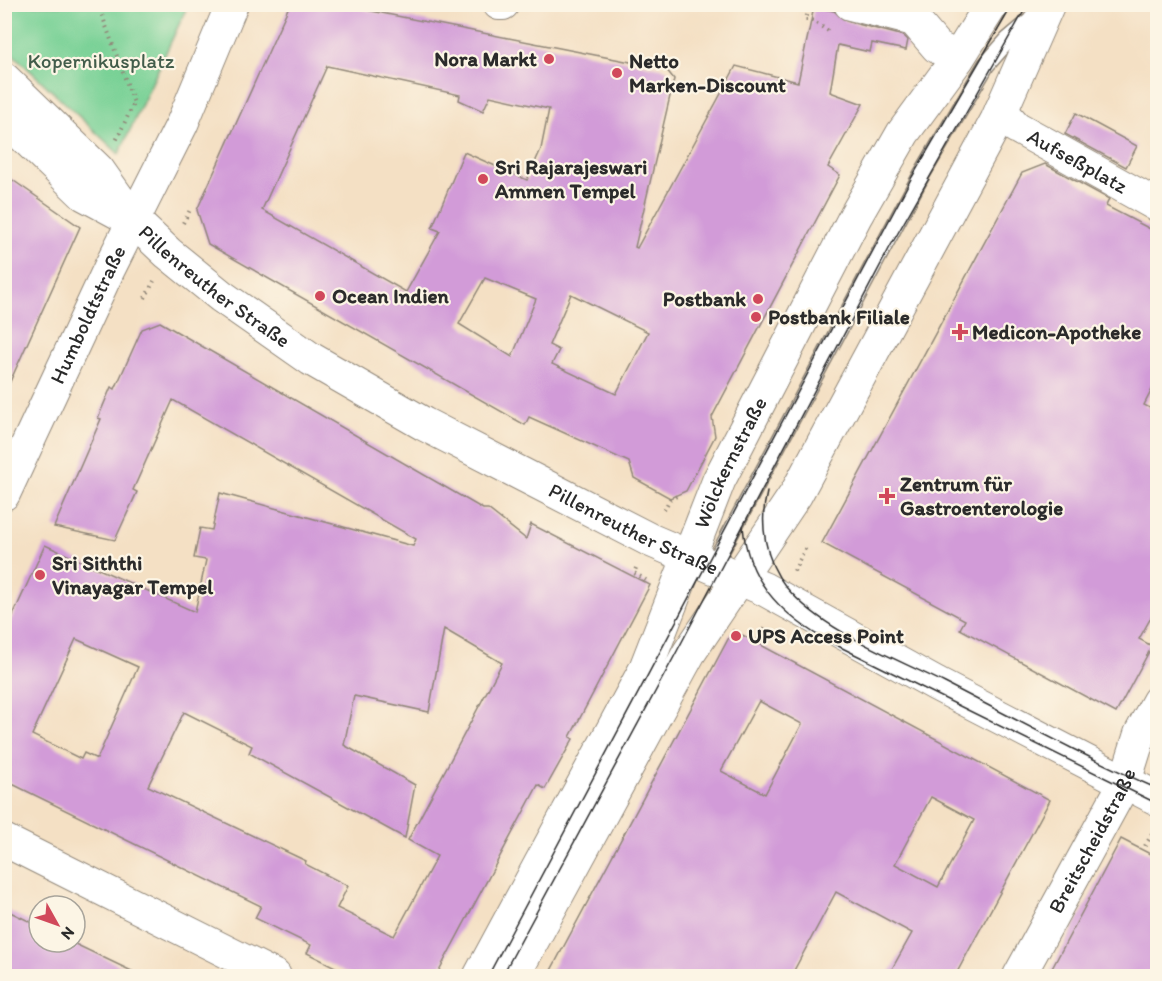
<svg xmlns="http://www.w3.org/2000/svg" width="1162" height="981" font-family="Itim,sans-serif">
<rect width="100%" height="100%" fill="#fcf5e5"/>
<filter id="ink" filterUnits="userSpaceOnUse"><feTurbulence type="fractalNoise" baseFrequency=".0167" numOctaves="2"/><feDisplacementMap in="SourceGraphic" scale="12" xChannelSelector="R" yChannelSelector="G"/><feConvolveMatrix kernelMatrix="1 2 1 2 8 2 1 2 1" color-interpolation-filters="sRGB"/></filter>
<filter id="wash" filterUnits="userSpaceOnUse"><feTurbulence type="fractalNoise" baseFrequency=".008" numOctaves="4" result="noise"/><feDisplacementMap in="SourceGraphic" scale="24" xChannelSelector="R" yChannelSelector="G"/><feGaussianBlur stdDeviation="1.35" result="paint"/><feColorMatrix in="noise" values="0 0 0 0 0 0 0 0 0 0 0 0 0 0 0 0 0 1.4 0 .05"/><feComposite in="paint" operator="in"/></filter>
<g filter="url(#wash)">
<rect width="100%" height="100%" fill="#f4e0c4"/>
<path fill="#79d196" stroke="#527e60" stroke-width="1.5" d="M4 5H188L119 154 5 47Z"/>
<g id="blocks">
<g fill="#d29bd8" fill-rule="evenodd">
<path d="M290 4H336L666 69 674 79 635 247 637 248 736 66 798 82 814 7 834 11 846 21 904 36 908 40 906 50 872 43 870 52 838 45 830 92 863 104 828 167 840 175 712 417 715 436 686 491 670 498 634 478 629 462 529 417 525 425 208 244 197 210ZM327 66 460 95 459 100 483 111 490 96 549 109 541 149 527 180 464 152 432 228 440 231 406 292 262 210ZM485 278 536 299 512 357 459 324ZM571 294 648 332 616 394 552 364 559 350 549 345Z"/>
<path d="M1076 113 1137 146 1126 167 1065 134Z"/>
<path d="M1045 164 1109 199 1106 206 1158 233V378L1144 405 1158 412V605L1139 639 1152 646 1116 713 960 629 965 620 822 543 1022 173Z"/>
<path d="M4 174 80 227 4 395Z"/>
<path d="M160 322 483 509H488L526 539 531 524 650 585 570 737 573 739 545 789 538 785 436 976H353L307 953 311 945 255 918 261 906 4 780V635L45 545 195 612 206 560 194 558 200 528 212 530 220 493 413 546 416 539 173 400 133 490 137 492 115 540 54 527 101 419 98 418 111 387 115 389 142 329ZM444 629 502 663 408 840 437 856 394 936 337 908 348 886 305 864 306 861 148 786 184 712 252 746 249 753 405 838 415 785 344 745 354 696 429 712ZM76 639 138 667 97 759 84 753 81 759 32 735Z"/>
<path d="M733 630 1050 800 955 976H888L912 933 836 892 791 976H548ZM759 701 802 724 765 794 721 771ZM931 797 974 820 938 887 895 864Z"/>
<path d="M1121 839 1158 858V976H1048Z"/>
<path d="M4 909 39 926V942H71L142 976H4Z"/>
</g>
</g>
</g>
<g filter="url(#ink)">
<use href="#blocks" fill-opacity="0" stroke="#908678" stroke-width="1.5"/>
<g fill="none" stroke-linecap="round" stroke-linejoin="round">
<g stroke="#908678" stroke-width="19">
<path id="lane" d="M713 566 922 174 986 65 1008 40 1034 18"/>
</g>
<g stroke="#908678" stroke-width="34">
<g id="street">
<path d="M499 4H503"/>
<path d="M850 4 914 20 937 47 958 58"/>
<path id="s1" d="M1001 110 1016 127 1158 206"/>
<path id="s2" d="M4 494 109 269 182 124 232 4"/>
<path d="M4 840 275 976"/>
<path id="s3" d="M1019 976 1125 782 1140 734 1158 701"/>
</g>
</g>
<g stroke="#908678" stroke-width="35">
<g id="secondary">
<path id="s4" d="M4 79 98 170 134 221 168 253 221 296 311 359 424 424 650 540 764 589 936 684 1158 799"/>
<path d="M4 117 84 194 127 217"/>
<path id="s5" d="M480 976 645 670 719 480 856 215 903 133 958 58 992 4"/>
<path d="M513 976 689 653 796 494 997 120 1048 4"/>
</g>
</g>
<g stroke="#908678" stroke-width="4" stroke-dasharray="1.5 4.5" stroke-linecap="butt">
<path d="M98 4 134 103 115 143"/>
<path d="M812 4 805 20H811L830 32"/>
<path d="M183 223 191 208"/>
<path d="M145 298 154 281"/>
<path d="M664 510 670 499 677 496"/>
<path d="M636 568 634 573 646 580"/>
<path d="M794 571 806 547"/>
<path d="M758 640 766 625"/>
<path d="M1145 846 1154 831"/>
</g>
<use href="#lane" stroke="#fff" stroke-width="16"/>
<use href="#street" stroke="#fff" stroke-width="32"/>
<use href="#secondary" stroke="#fff" stroke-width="33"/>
<g stroke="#2b2b2b" stroke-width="1.5">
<path d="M767 492C759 523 765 561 786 587 824 632 893 657 945 683 1015 719 1085 757 1158 789"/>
<path d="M743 526C747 579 779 612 822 638L1158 804"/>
<path d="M488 976 912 177 1013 4"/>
<path d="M502 976 675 655 890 247 1028 4"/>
</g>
</g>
</g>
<g fill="#d1495b" stroke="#fcf5e5" stroke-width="2">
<circle cx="549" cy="59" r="6"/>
<circle cx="617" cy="73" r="6"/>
<circle cx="483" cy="179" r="6"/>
<circle cx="320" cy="296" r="6"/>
<circle cx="758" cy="299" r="6"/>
<circle cx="756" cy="317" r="6"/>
<path d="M957 323h6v6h6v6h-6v6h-6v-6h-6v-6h6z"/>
<path d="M884 487h6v6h6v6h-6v6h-6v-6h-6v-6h6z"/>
<circle cx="40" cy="575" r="6"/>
<circle cx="736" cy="636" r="6"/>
</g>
<g text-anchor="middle" stroke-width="4.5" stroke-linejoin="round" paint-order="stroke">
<g font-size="21" font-weight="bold" fill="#2b2b2b" stroke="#fcf5e5" text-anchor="start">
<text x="537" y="66" text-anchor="end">Nora Markt</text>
<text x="629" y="68">Netto<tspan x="629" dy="24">Marken-Discount</tspan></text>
<text x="495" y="174">Sri Rajarajeswari<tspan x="495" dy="24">Ammen Tempel</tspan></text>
<text x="332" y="303">Ocean Indien</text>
<text x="746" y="306" text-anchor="end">Postbank</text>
<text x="768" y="324">Postbank Filiale</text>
<text x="972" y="339">Medicon-Apotheke</text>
<text x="900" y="491">Zentrum für<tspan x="900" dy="24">Gastroenterologie</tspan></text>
<text x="52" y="570">Sri Siththi<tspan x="52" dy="24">Vinayagar Tempel</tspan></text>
<text x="748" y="643">UPS Access Point</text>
</g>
<g font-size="21" fill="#425d4b" stroke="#fcf5e5">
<text x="101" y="68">Kopernikusplatz</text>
</g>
<g font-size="21" fill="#2b2b2b" stroke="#fcf5e5">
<text dy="7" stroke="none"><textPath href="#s1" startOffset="93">Aufseßplatz</textPath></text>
<text dy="7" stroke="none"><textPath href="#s4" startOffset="297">Pillenreuther Straße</textPath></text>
<text dy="7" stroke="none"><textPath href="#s2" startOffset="198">Humboldtstraße</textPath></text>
<text dy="7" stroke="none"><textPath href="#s5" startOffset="572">Wölckernstraße</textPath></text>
<text dy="7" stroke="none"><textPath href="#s4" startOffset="783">Pillenreuther Straße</textPath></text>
<text dy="7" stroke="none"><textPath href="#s3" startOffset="154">Breitscheidstraße</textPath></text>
</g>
</g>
<rect width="1162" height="981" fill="none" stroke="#fcf5e5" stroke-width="24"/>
<g transform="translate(57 924) rotate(130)"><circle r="28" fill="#fcf5e5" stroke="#a8a49b" stroke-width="1.5"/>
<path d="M0-4.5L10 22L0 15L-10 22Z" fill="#d1495b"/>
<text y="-9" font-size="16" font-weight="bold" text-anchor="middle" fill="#2b2b2b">N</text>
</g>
</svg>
